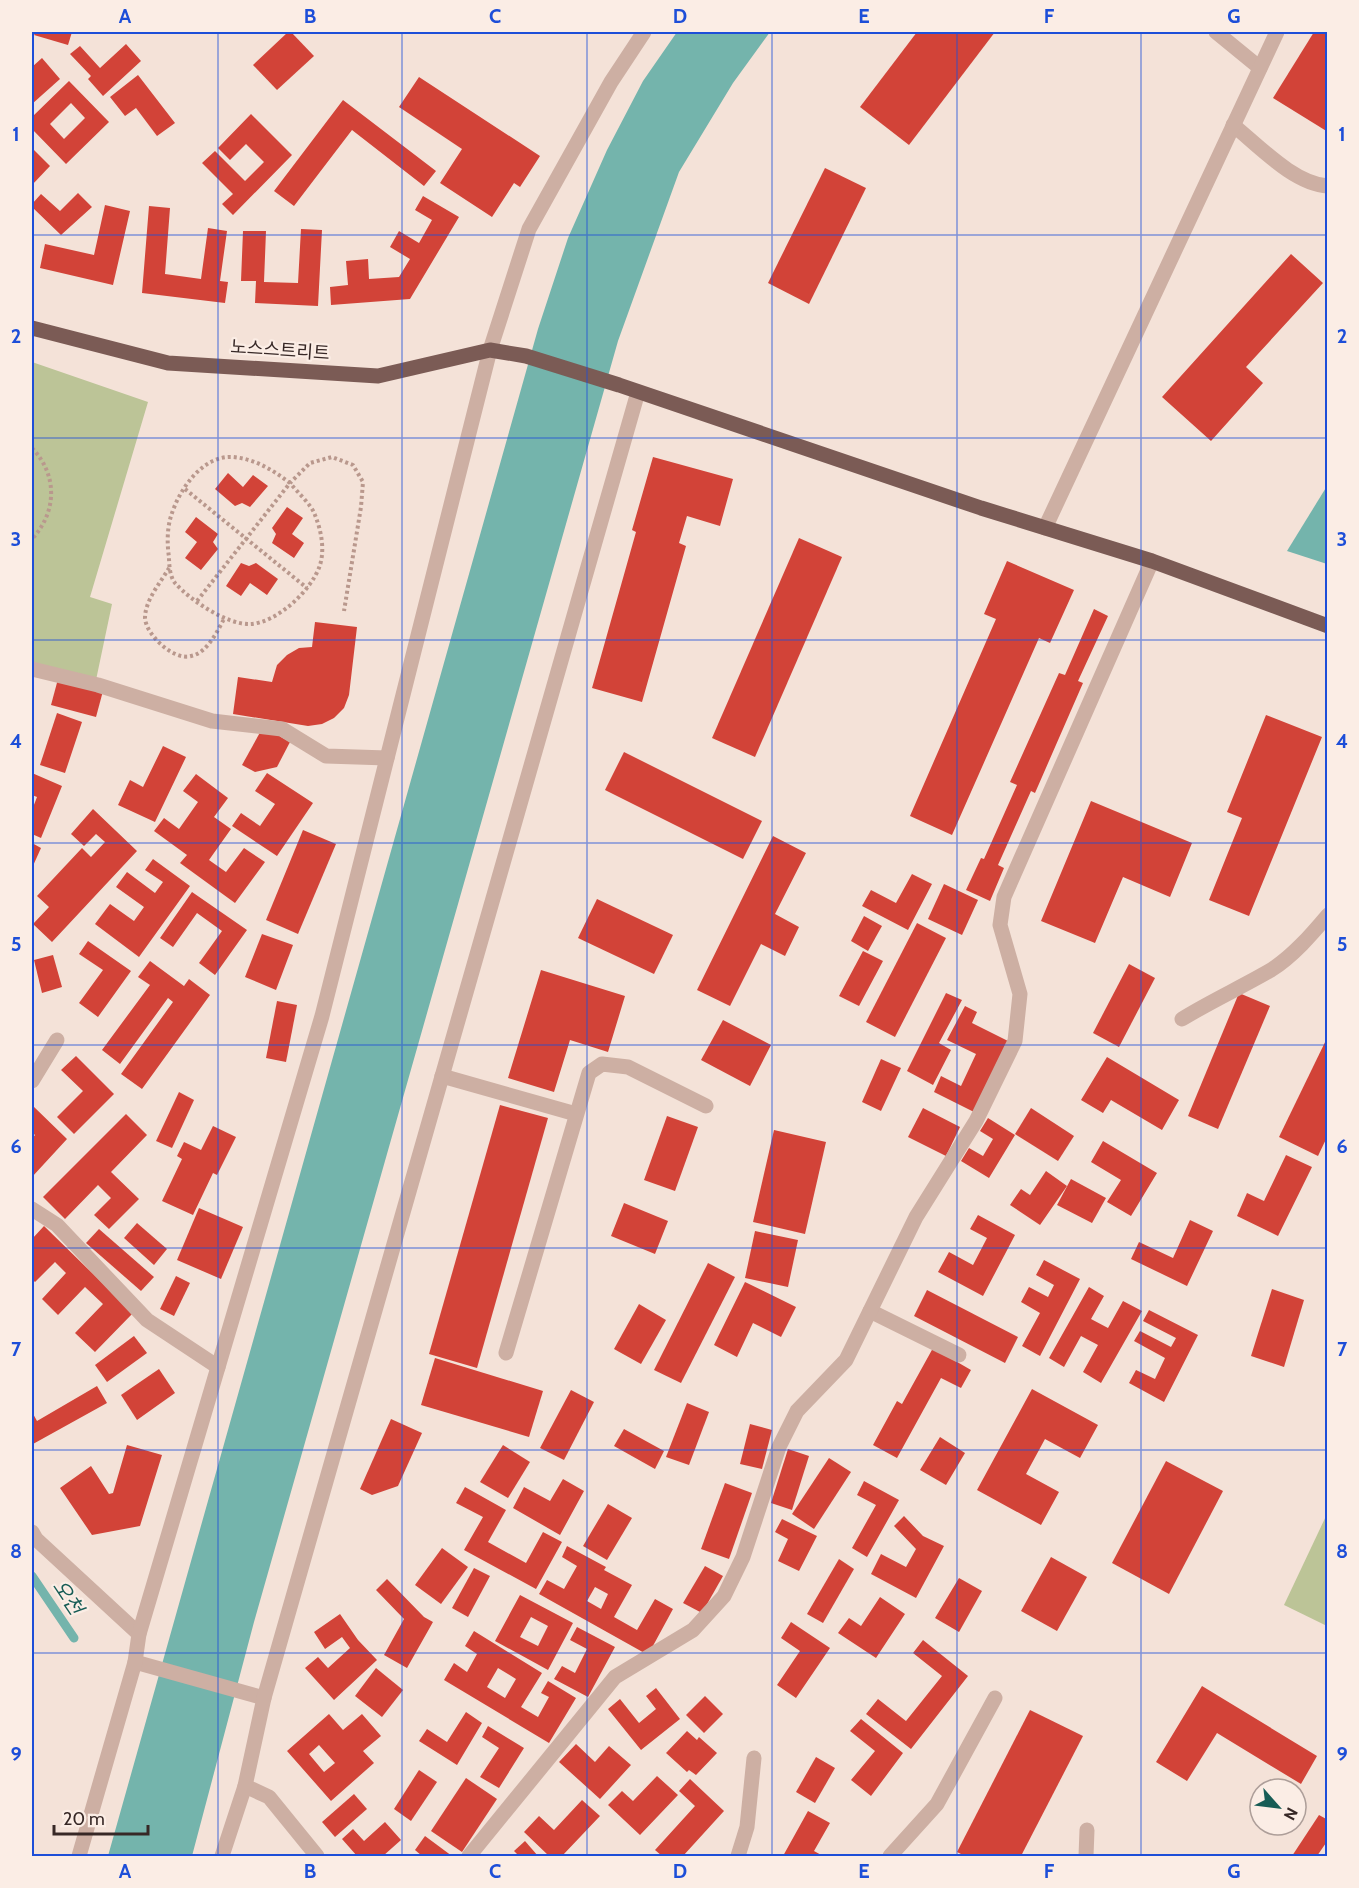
<svg xmlns="http://www.w3.org/2000/svg" width="1359" height="1888" font-family="Cabin,'Noto Sans KR',sans-serif">
<rect width="100%" height="100%" fill="#f4e2d8"/>
<g fill="#bcc497">
<path d="M32 362 148 402 90 597 112 604 96 680 32 662Z"/>
<path d="M1327 1514V1626L1284 1605Z"/>
</g>
<g fill="#74b4ac">
<path d="M677 32H770L733 83 679 172 618 341 254 1622 192 1856H108L538 329 568 238 607 150 643 81Z"/>
<path d="M1327 486V564L1287 551Z"/>
</g>
<g fill="none" stroke-linecap="round" stroke-linejoin="round">
<path stroke="#74b4ac" stroke-width="9" d="M32 1576 74 1638"/>
</g>
<g fill="#d24338" fill-rule="evenodd">
<path d="M36 32H72L68 45 34 35Z"/>
<path d="M288 32H291L314 56 277 90 253 65Z"/>
<path d="M917 32H995L909 145 860 107Z"/>
<path d="M1314 32H1328V132L1273 98Z"/>
<path d="M126 44 141 61 103 96 88 79 91 76 70 54 80 46 100 68Z"/>
<path d="M42 58 60 79 32 104V67Z"/>
<path d="M138 75 175 123 157 136 136 108 125 116 110 97Z"/>
<path d="M419 77 540 156 520 187 514 183 492 217 440 183 462 149 399 107Z"/>
<path d="M69 81 109 122 66 164 32 129V117ZM71 103 85 118 64 139 50 124Z"/>
<path d="M343 100 436 171 424 186 352 130 294 206 274 191Z"/>
<path d="M251 114 292 155 233 215 222 204 233 194 202 163 215 151 245 181 264 162 246 144 230 160 218 148Z"/>
<path d="M32 148 50 166 32 185Z"/>
<path d="M825 168 866 188 809 304 768 283Z"/>
<path d="M78 193 92 207 61 235 32 207V204L41 194 60 211Z"/>
<path d="M423 196 459 217 410 299 331 305 330 287 348 285 346 261 368 259 369 279 399 277 410 259 390 247 399 231 419 243 432 220 415 210Z"/>
<path d="M105 205 130 211 113 285 40 268 45 244 94 255Z"/>
<path d="M149 206 170 208 165 274 201 279 208 228 227 231 220 281 228 282 225 303 142 293Z"/>
<path d="M301 229 322 230 318 306 255 303 256 281H241L243 231H266L264 282 298 283Z"/>
<path d="M1291 254 1323 283 1246 367 1263 383 1211 441 1162 397Z"/>
<path d="M653 457 733 479 720 526 687 516 679 543 686 546 642 702 592 688 636 532 632 530Z"/>
<path d="M228 473 243 487 253 475 268 486 250 507 242 503 235 506 215 489Z"/>
<path d="M287 507 303 518 292 534 304 543 294 558 272 543 276 534 272 528Z"/>
<path d="M196 517 218 534 213 542 218 549 201 570 185 558 197 542 185 532Z"/>
<path d="M799 538 842 557 755 757 712 738Z"/>
<path d="M1007 561 1074 590 1050 643 1039 638 952 835 910 816 996 619 984 614Z"/>
<path d="M241 563 249 566 256 563 278 579 267 595 250 583 241 596 226 586Z"/>
<path d="M1094 609 1108 616 1078 681 1083 683 1035 793 1031 791 998 865 1004 868 990 901 966 890 981 858 984 859 1017 785 1010 782 1059 673 1065 675Z"/>
<path d="M315 622 357 627 349 695 344 708 334 718 322 724 308 726 233 714 238 677 272 682 277 665 287 655 299 648 312 647Z"/>
<path d="M58 679 103 691 96 717 51 705Z"/>
<path d="M57 713 82 722 65 773 40 765Z"/>
<path d="M1266 715 1322 737 1249 916 1209 900 1242 818 1227 812Z"/>
<path d="M263 727 290 742 277 767 255 772 242 765Z"/>
<path d="M163 746 186 757 155 822 118 805 130 780 143 787Z"/>
<path d="M624 752 762 821 743 859 605 790Z"/>
<path d="M32 773 62 786 41 838 32 834V810L37 797 32 795Z"/>
<path d="M267 773 313 803 277 856 232 826 241 813 260 826 275 804 255 791Z"/>
<path d="M196 774 228 798 214 817 231 829 209 860 226 872 244 848 265 862 235 903 180 863 187 855 154 831 164 818 179 829 198 802 183 791Z"/>
<path d="M1091 801 1192 843 1170 897 1123 877 1095 943 1041 921Z"/>
<path d="M93 809 137 851 52 942 33 924 49 907 37 896 82 848 91 857 105 842 96 834 84 846 71 834Z"/>
<path d="M303 830 336 844 298 934 266 920Z"/>
<path d="M773 836 806 853 775 914 799 927 785 956 761 944 730 1006 697 990Z"/>
<path d="M32 843 41 848 32 868Z"/>
<path d="M153 859 190 886 139 957 95 924 110 904 134 921 144 907 116 887 127 872 155 893 163 882 145 870Z"/>
<path d="M912 874 932 884 908 930 862 906 871 890 896 903Z"/>
<path d="M944 884 978 900 962 935 928 919Z"/>
<path d="M192 892 247 930 215 975 199 963 222 931 197 913 173 947 160 938Z"/>
<path d="M597 899 673 935 654 974 578 938Z"/>
<path d="M864 916 882 926 868 951 851 941Z"/>
<path d="M917 923 946 938 895 1037 866 1022Z"/>
<path d="M262 934 293 945 276 990 245 977Z"/>
<path d="M88 941 131 971 98 1017 79 1003 103 970 79 954Z"/>
<path d="M863 951 883 961 859 1006 839 996Z"/>
<path d="M53 955 62 987 42 993 34 960Z"/>
<path d="M150 961 184 986 189 979 210 995 142 1089 121 1074 173 1002 168 998 120 1064 102 1050 150 985 138 977Z"/>
<path d="M1129 964 1155 978 1119 1047 1093 1033Z"/>
<path d="M541 970 625 996 608 1052 570 1040 554 1092 508 1078Z"/>
<path d="M946 993 962 1000 939 1043 951 1050 933 1085 907 1071Z"/>
<path d="M1239 993 1270 1006 1218 1129 1188 1116Z"/>
<path d="M277 1001 297 1005 286 1062 266 1058Z"/>
<path d="M965 1006 977 1012 972 1023 1008 1041 974 1112 934 1092 941 1076 961 1086 976 1054 947 1040Z"/>
<path d="M723 1020 771 1045 750 1086 701 1060Z"/>
<path d="M1328 1036V1135L1318 1156 1279 1137Z"/>
<path d="M76 1056 114 1094 74 1134 57 1117 83 1091 61 1070Z"/>
<path d="M1107 1057 1179 1100 1162 1130 1111 1100 1103 1113 1081 1100Z"/>
<path d="M881 1059 901 1068 881 1111 862 1102Z"/>
<path d="M179 1092 194 1100 172 1148 156 1141Z"/>
<path d="M32 1105 67 1139 32 1177V1139L35 1135 32 1132Z"/>
<path d="M500 1105 548 1118 477 1368 429 1354Z"/>
<path d="M923 1108 960 1127 946 1156 908 1137Z"/>
<path d="M1031 1108 1074 1136 1058 1161 1015 1134Z"/>
<path d="M126 1114 147 1135 111 1172 139 1199 109 1229 94 1215 111 1198 98 1185 65 1219 43 1197Z"/>
<path d="M667 1116 698 1127 675 1191 644 1180Z"/>
<path d="M988 1118 1015 1135 989 1178 961 1161 969 1148 983 1156 993 1139 980 1131Z"/>
<path d="M213 1126 236 1137 217 1175 213 1173 193 1215 162 1201 182 1159 177 1156 184 1142 201 1150Z"/>
<path d="M774 1130 826 1142 805 1234 753 1222Z"/>
<path d="M1103 1141 1157 1173 1131 1216 1107 1202 1121 1180 1091 1162Z"/>
<path d="M1286 1155 1312 1167 1278 1236 1237 1216 1247 1193 1264 1201Z"/>
<path d="M1046 1171 1067 1186 1040 1225 1010 1205 1021 1189 1030 1195Z"/>
<path d="M1071 1179 1106 1198 1092 1223 1057 1205Z"/>
<path d="M624 1203 668 1221 655 1254 611 1236Z"/>
<path d="M199 1208 243 1227 221 1279 177 1260Z"/>
<path d="M978 1215 1015 1235 983 1296 938 1272 949 1252 973 1265 987 1238 970 1229Z"/>
<path d="M1190 1220 1213 1231 1187 1286 1131 1259 1139 1242 1173 1258Z"/>
<path d="M137 1223 167 1249 154 1265 124 1238Z"/>
<path d="M44 1226 133 1313 95 1352 75 1333 103 1304 85 1287 58 1315 42 1299 66 1273 55 1262 35 1282 32 1279V1239Z"/>
<path d="M99 1229 154 1277 141 1291 86 1243Z"/>
<path d="M755 1231 798 1240 788 1287 745 1278Z"/>
<path d="M1044 1260 1080 1279 1040 1356 1022 1346 1040 1313 1021 1302 1029 1287 1048 1297 1054 1285 1036 1275Z"/>
<path d="M708 1263 735 1277 681 1383 654 1370Z"/>
<path d="M176 1276 190 1283 174 1316 160 1309Z"/>
<path d="M745 1282 796 1307 781 1337 753 1323 737 1357 714 1345Z"/>
<path d="M1089 1287 1104 1296 1091 1319 1108 1328 1123 1301 1142 1311 1101 1383 1083 1372 1098 1345 1081 1336 1064 1367 1049 1358Z"/>
<path d="M1272 1289 1304 1300 1284 1367 1251 1356Z"/>
<path d="M927 1290 1018 1337 1005 1363 914 1316Z"/>
<path d="M639 1304 666 1320 641 1364 614 1349Z"/>
<path d="M1149 1310 1198 1335 1164 1402 1129 1383 1136 1370 1155 1379 1165 1358 1134 1341 1140 1331 1171 1347 1176 1338 1143 1321Z"/>
<path d="M134 1336 147 1353 107 1382 95 1365Z"/>
<path d="M933 1348 971 1370 961 1388 941 1378 897 1458 873 1445 897 1401 902 1404Z"/>
<path d="M435 1358 543 1391 529 1437 421 1405Z"/>
<path d="M159 1369 175 1393 137 1420 121 1395Z"/>
<path d="M97 1386 107 1403 33 1444 32 1412 37 1421Z"/>
<path d="M1032 1389 1098 1425 1080 1458 1045 1439 1026 1474 1059 1492 1041 1525 977 1490Z"/>
<path d="M571 1390 594 1402 564 1460 540 1448Z"/>
<path d="M687 1403 709 1412 689 1465 666 1457Z"/>
<path d="M391 1419 422 1433 398 1486 372 1495 360 1489Z"/>
<path d="M750 1424 772 1430 762 1469 740 1464Z"/>
<path d="M624 1429 664 1451 655 1469 614 1446Z"/>
<path d="M940 1437 965 1453 946 1485 920 1470Z"/>
<path d="M127 1445 162 1455 140 1526 92 1535 60 1488 91 1466 109 1494 113 1493Z"/>
<path d="M503 1445 530 1462 508 1498 480 1482Z"/>
<path d="M788 1449 809 1456 792 1510 771 1503Z"/>
<path d="M829 1458 851 1472 814 1529 792 1514Z"/>
<path d="M1166 1461 1223 1491 1169 1594 1112 1563Z"/>
<path d="M563 1479 584 1491 560 1535 513 1508 524 1487 550 1501Z"/>
<path d="M864 1481 899 1500 867 1557 852 1548 876 1505 857 1495Z"/>
<path d="M725 1483 752 1493 729 1559 701 1549Z"/>
<path d="M465 1487 506 1510 488 1542 526 1563 543 1532 562 1542 536 1589 464 1550 483 1517 456 1503Z"/>
<path d="M608 1504 632 1518 607 1560 583 1546Z"/>
<path d="M904 1516 923 1536 944 1546 916 1598 871 1574 881 1554 906 1567 916 1549 894 1526Z"/>
<path d="M782 1519 817 1536 799 1571 778 1561 788 1539 775 1532Z"/>
<path d="M567 1546 606 1567 604 1570 632 1585 614 1617 637 1630 655 1599 673 1609 648 1655 539 1594 547 1580 564 1589 577 1566 562 1557ZM595 1587 608 1594 601 1609 587 1601Z"/>
<path d="M442 1548 468 1567 441 1604 415 1585Z"/>
<path d="M1051 1557 1087 1577 1057 1631 1021 1611Z"/>
<path d="M839 1559 854 1569 823 1623 807 1614Z"/>
<path d="M705 1566 723 1576 702 1613 683 1603Z"/>
<path d="M474 1568 490 1576 468 1617 452 1608Z"/>
<path d="M959 1578 982 1591 959 1632 935 1618Z"/>
<path d="M387 1579 424 1617 433 1622 407 1668 384 1655 404 1619 376 1590Z"/>
<path d="M520 1595 573 1623 548 1670 495 1641ZM531 1617 548 1626 538 1646 520 1637Z"/>
<path d="M880 1597 905 1614 876 1658 838 1633 849 1618 861 1626Z"/>
<path d="M340 1614 358 1640 377 1660 334 1700 305 1668 318 1657 328 1668 350 1648 342 1637 325 1649 314 1632Z"/>
<path d="M791 1622 830 1648 796 1698 777 1685 800 1651 781 1638Z"/>
<path d="M577 1627 615 1647 588 1697 554 1679 562 1666 575 1673 587 1649 570 1640Z"/>
<path d="M474 1631 542 1673 521 1707 538 1717 549 1697 541 1693 548 1681 576 1698 549 1743 444 1680 454 1663 467 1672 477 1654 465 1646ZM498 1668 516 1679 505 1698 487 1687Z"/>
<path d="M923 1640 968 1676 911 1749 866 1714 878 1699 906 1721 942 1676 913 1653Z"/>
<path d="M376 1668 403 1690 382 1717 355 1696Z"/>
<path d="M1202 1686 1317 1756 1301 1784 1217 1733 1187 1781 1156 1762Z"/>
<path d="M656 1688 680 1719 641 1750 608 1709 620 1699 639 1723 656 1709 646 1696Z"/>
<path d="M705 1696 723 1714 704 1733 686 1715Z"/>
<path d="M1030 1710 1083 1736 1021 1856H965L957 1852Z"/>
<path d="M466 1712 482 1723 457 1765 419 1741 427 1729 447 1742Z"/>
<path d="M329 1714 343 1730 362 1714 381 1736 363 1751 374 1763 331 1801 287 1751ZM319 1745 335 1763 324 1772 309 1754Z"/>
<path d="M861 1719 903 1753 871 1796 851 1780 875 1751 850 1731Z"/>
<path d="M488 1726 524 1748 499 1788 480 1777 499 1748 482 1737Z"/>
<path d="M687 1731 697 1740 699 1737 717 1753 696 1775 689 1770 687 1772 666 1753Z"/>
<path d="M576 1744 595 1762 609 1746 631 1765 600 1799 559 1762Z"/>
<path d="M816 1757 835 1768 815 1803 796 1792Z"/>
<path d="M419 1770 437 1782 411 1821 394 1809Z"/>
<path d="M657 1776 678 1795 640 1835 608 1805 622 1791 633 1801Z"/>
<path d="M466 1778 497 1799 462 1852 431 1831Z"/>
<path d="M690 1779 724 1811 683 1856H662L655 1850 695 1806 679 1791Z"/>
<path d="M354 1794 367 1809 335 1837 322 1822Z"/>
<path d="M582 1800 600 1816 562 1856H549L524 1832 539 1816 554 1830Z"/>
<path d="M808 1811 830 1823 814 1851 823 1856H783Z"/>
<path d="M1319 1815 1328 1820V1840L1317 1856H1292Z"/>
<path d="M385 1822 401 1840 383 1856H357L342 1839 353 1829 364 1841Z"/>
<path d="M425 1836 452 1856H422L415 1850Z"/>
<path d="M525 1841 538 1856H519L514 1851Z"/>
</g>
<g fill="none" stroke-linecap="round" stroke-linejoin="round">
<g stroke="#b9988d" stroke-width="4" stroke-dasharray="3 3" stroke-linecap="butt">
<path d="M32 448C58 475 57 512 32 539"/>
<path d="M185 489 307 588"/>
<path d="M169 568C161 582 145 600 145 618 146 635 174 661 191 656 207 653 217 632 224 619"/>
<path d="M197 601 290 483C273 470 255 459 233 457 202 455 179 490 171 516 167 529 167 544 169 557 169 565 170 577 175 583 190 600 227 625 250 624 277 623 312 590 320 565 325 549 321 530 315 515 311 504 298 493 290 483L310 463 332 457 353 465 363 482 361 507 344 611"/>
</g>
<g stroke="#cdafa3" stroke-width="15">
<path d="M1216 32 1260 68"/>
<path d="M1233 125C1259 146 1294 184 1328 186"/>
<path d="M1045 528 1277 32"/>
<path d="M32 669 98 685 212 721 282 729 326 756 387 758"/>
<path d="M1182 1019C1211 1001 1242 987 1271 970 1293 956 1312 934 1328 915"/>
<path d="M442 1076 576 1114"/>
<path d="M32 1081 57 1040"/>
<path d="M32 1209 57 1225 147 1320 218 1367"/>
<path d="M870 1311 959 1355"/>
<path d="M506 1353 589 1073 602 1064 628 1067 706 1106"/>
<path d="M32 1532 36 1539 139 1634"/>
<path d="M135 1662 264 1698"/>
<path d="M245 1786 269 1797 317 1856"/>
<path d="M79 1856 135 1662 139 1634 322 1016 490 350 529 229 611 82 644 32"/>
<path d="M222 1856 245 1786 264 1698 638 392"/>
<path d="M469 1856 615 1677 693 1630 724 1596 743 1557 779 1447 797 1411 846 1360 916 1217 976 1121 1015 1041 1020 994 1000 925 1004 897 1152 561"/>
<path d="M738 1856 747 1827 754 1758"/>
<path d="M890 1856 937 1804 995 1698"/>
<path d="M1086 1856 1087 1830"/>
</g>
<path stroke="#7b5b55" stroke-width="15" d="M32 328 168 363 378 376 490 350 526 356 619 385 981 508 1152 561 1328 626"/>
</g>
<path fill="none" stroke="#1d4ed8" stroke-width="1.5" stroke-opacity="0.55" d="M218 32V1856M402 32V1856M587 32V1856M772 32V1856M957 32V1856M1141 32V1856M32 235H1328M32 438H1328M32 640H1328M32 843H1328M32 1045H1328M32 1248H1328M32 1450H1328M32 1653H1328"/>
<g text-anchor="middle" stroke-width="4.5" stroke-linejoin="round" paint-order="stroke">
<g font-size="18" fill="#372826" stroke="#fbede5">
<text transform="translate(280 350) rotate(4)" y="6">노스스트리트</text>
</g>
<g font-size="20" font-style="italic" fill="#175c55" stroke="#fbede5">
<text transform="translate(68 1597) rotate(56)" y="7">오천</text>
</g>
</g>
<rect width="1359" height="1888" fill="none" stroke="#fbede5" stroke-width="66"/>
<g transform="translate(1278 1807) rotate(118)"><circle r="28" fill="#fbede5" stroke="#ad9e99" stroke-width="1.5"/>
<path d="M0-4.5L10 22L0 15L-10 22Z" fill="#175c55"/>
<text y="-9" font-size="16" font-weight="bold" text-anchor="middle" fill="#372826">N</text>
</g>
<path d="M54 1825v9h94v-9" fill="none" stroke="#372826" stroke-width="3"/>
<text x="63" y="1825" font-size="18" fill="#372826" stroke="#fbede5" stroke-width="4.5" paint-order="stroke">20 m</text>
<rect x="33" y="33" width="1293" height="1822" fill="none" stroke="#1d4ed8" stroke-width="2"/>
<g font-size="20" text-anchor="middle" font-weight="bold" fill="#1d4ed8">
<text x="125" y="23">A</text>
<text x="310" y="23">B</text>
<text x="495" y="23">C</text>
<text x="680" y="23">D</text>
<text x="864" y="23">E</text>
<text x="1049" y="23">F</text>
<text x="1234" y="23">G</text>
<text x="16" y="141">1</text>
<text x="1342" y="141">1</text>
<text x="16" y="343">2</text>
<text x="1342" y="343">2</text>
<text x="16" y="546">3</text>
<text x="1342" y="546">3</text>
<text x="16" y="748">4</text>
<text x="1342" y="748">4</text>
<text x="16" y="951">5</text>
<text x="1342" y="951">5</text>
<text x="16" y="1153">6</text>
<text x="1342" y="1153">6</text>
<text x="16" y="1356">7</text>
<text x="1342" y="1356">7</text>
<text x="16" y="1558">8</text>
<text x="1342" y="1558">8</text>
<text x="16" y="1761">9</text>
<text x="1342" y="1761">9</text>
<text x="125" y="1878">A</text>
<text x="310" y="1878">B</text>
<text x="495" y="1878">C</text>
<text x="680" y="1878">D</text>
<text x="864" y="1878">E</text>
<text x="1049" y="1878">F</text>
<text x="1234" y="1878">G</text>
</g>
</svg>
